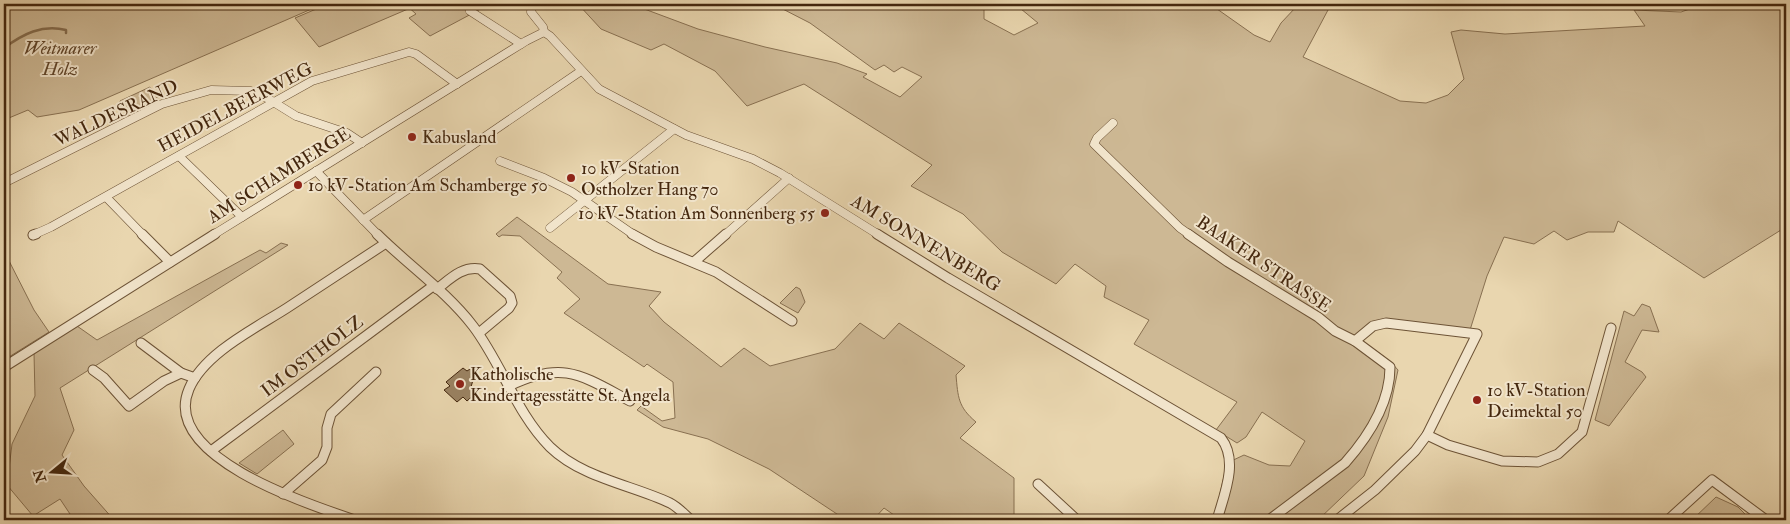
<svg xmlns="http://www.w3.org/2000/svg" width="1790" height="524" font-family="'IM FELL Double Pica',serif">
<rect width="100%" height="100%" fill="#e9d6af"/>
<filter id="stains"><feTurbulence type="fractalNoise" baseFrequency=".004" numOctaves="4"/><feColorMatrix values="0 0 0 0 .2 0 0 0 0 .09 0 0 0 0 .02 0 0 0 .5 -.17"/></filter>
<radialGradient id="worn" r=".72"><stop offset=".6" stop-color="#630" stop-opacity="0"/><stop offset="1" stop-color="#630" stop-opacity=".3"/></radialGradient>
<g fill="#cdb894" stroke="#887051">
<path d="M4 4H323L79 110 37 117 28 110 4 120Z"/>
<path d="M328 4H403L408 9 319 47 295 18Z"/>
<path d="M405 4H423L430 10 425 4H490L430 36 409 18 416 14Z"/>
<path d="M578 4H631L698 29 765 47 837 63 867 74 863 77 900 97 922 77 902 67 894 72 884 65 875 70 810 23 773 4H984V19L1014 35 1038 23 1015 4H1210L1254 35 1270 42 1281 23 1296 7V4H1335L1328 10 1303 57 1400 101 1426 103 1448 95 1464 79 1451 32 1461 30 1505 34 1645 26 1634 10 1681 12 1704 4H1786V215L1781 230 1704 278 1618 221 1614 232H1588L1567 240 1554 231 1534 244 1504 237 1487 276 1470 330 1383 320 1356 335C1369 348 1386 355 1398 370L1388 417 1364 476 1318 520H1214L1227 463 1244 455 1269 465 1290 466 1305 441 1262 412 1246 437 1237 443 1216 430 1237 402 1134 344 1149 320 1104 297 1106 286 1075 264 1056 284 1002 252 963 214 911 186 932 165 804 84 747 106 715 71 664 44 651 50 601 29Z"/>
<path d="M150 87 160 102 129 117 121 107 120 101Z"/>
<path d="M517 217 608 284 661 292 649 306 664 322 721 367 744 348 770 366 835 349 860 323 884 339 899 323 965 366 956 375C958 397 958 407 976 422L960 438 1014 478V515L1020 520H901L884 508 873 520H846L769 469 708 439 663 427 637 410 641 406 662 421 675 418 673 382 647 364 644 367 564 313 580 299 557 278 562 272 520 236 502 235 499 237 496 234Z"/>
<path d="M281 243 288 245 60 388 74 430 62 455 84 486 114 520H74L60 499 33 516 7 485 12 444 35 396 34 353 77 326 97 340 260 250 266 253Z"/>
<path d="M4 251 34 310 49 332 4 360Z"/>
<path d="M796 287 800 289 805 302 798 313 780 303Z"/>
<path d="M1642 304 1650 307 1659 332 1642 330 1625 362 1642 372 1646 377 1609 426 1595 420 1624 311 1634 316Z"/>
<path d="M283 430 294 444 257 474 239 463Z"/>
<path d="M1716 497 1738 507 1746 515 1742 520H1692Z"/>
</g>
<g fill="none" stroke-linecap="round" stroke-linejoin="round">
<path stroke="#856c4e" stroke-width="2.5" d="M4 48C23 34 42 24 66 30V33"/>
</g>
<path fill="#9a8262" stroke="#44270e" d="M473 367 478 371 475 374 477 376 473 380 471 387 475 390 472 393 474 395 467 401 463 397 457 402 444 390 450 386 446 382 463 368 467 371Z"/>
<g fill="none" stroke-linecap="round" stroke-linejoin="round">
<g stroke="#6d5336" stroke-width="9">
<g id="minor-far1">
<path d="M532 4 531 12 543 27 544 32"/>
<path d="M470 11 521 44"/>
<path d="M1113 123 1097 138 1094 144 1180 228 1190 235"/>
<path d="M179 156 242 217"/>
<path d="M500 161 544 178 572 192 634 235"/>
<path d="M316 171 378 235"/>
<path d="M4 183 162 104 211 90 251 91 267 98 296 116 347 133 362 143"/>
<path d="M106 197 143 235"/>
<path d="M363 220 581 71"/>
<path d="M550 228 674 129"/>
<path d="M33 235 51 227 312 81 409 52 416 54 457 84"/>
<path d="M213 235 526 41 544 32 550 36 599 89 686 135 753 159 780 173 879 235"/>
<path d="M725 235 789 178"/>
</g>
</g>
<g stroke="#6d5336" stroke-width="11">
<g id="minor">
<path d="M142 234 170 262"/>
<path d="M377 234C408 265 446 291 473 326 502 364 516 413 550 447 582 478 632 485 670 503 678 507 685 515 691 520"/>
<path d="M632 234 656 247 716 272 792 321"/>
<path d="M877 234 948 278 1221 438C1239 461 1224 495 1217 520"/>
<path d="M1188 234 1228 262 1318 317 1335 331 1355 341 1390 367C1390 403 1368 437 1345 463L1269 520"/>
<path d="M33 235 36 234"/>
<path d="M694 262 726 234"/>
<path d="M437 289C450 279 462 266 480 269L510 296 512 303 509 308 479 333"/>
<path d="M141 343 181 373 195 378"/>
<path d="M4 367 215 234"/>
<path d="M93 370 104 378 129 406 164 381 181 373"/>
<path d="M509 386C563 360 581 375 630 401"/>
<path d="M1427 435 1448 445 1502 461 1538 462 1558 454 1582 432 1611 328"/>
<path d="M211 451 433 286"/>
<path d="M1038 484 1077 520"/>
<path d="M283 494 322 460 327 447V428L331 414 376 372"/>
<path d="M355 520C310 505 160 457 189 389 204 353 256 328 287 308 320 286 353 265 386 243"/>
<path d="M1337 520 1375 490 1415 451 1427 435 1477 334 1386 323 1373 326 1355 341"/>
<path d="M1668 520 1712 480 1766 520"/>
</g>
</g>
<use href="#minor-far1" stroke="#f1e4cb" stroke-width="8"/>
<use href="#minor" stroke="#f1e4cb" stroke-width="9"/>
</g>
<g fill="#8f2418" stroke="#f1e4cb" stroke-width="2">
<circle cx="412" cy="137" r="5"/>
<circle cx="571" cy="178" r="5"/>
<circle cx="298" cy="185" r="5"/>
<circle cx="825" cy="213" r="5"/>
<circle cx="460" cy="384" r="5"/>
<circle cx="1477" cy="400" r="5"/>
</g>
<g text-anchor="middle" stroke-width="4" stroke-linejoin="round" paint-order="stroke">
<g font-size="18" font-style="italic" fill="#5f4429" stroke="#f1e4cb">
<text x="60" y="54">Weitmarer<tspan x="60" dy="21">Holz</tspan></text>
</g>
<g font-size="18" fill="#44270e" stroke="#f1e4cb">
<text transform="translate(235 107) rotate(-28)" y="6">HEIDELBEERWEG</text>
<text transform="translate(116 113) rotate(-25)" y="6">WALDESRAND</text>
<text transform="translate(279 175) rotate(-32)" y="6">AM SCHAMBERGE</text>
<text transform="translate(926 243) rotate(31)" y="6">AM SONNENBERG</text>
<text transform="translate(1264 264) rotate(34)" y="6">BAAKER STRASSE</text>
<text transform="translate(312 356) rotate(-37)" y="6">IM OSTHOLZ</text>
</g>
<g font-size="18" fill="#44270e" stroke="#f1e4cb" text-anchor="start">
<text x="422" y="143">Kabusland</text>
<text x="581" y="174">10 kV-Station<tspan x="581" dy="21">Ostholzer Hang 70</tspan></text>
<text x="308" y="191">10 kV-Station Am Schamberge 50</text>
<text x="815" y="219" text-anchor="end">10 kV-Station Am Sonnenberg 55</text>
<text x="470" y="380">Katholische<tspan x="470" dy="21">Kindertagesstätte St. Angela</tspan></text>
<text x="1487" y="396">10 kV-Station<tspan x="1487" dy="21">Deimektal 50</tspan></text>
</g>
</g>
<rect width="1790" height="524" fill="none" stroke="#e9d6af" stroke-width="20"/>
<rect x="5" y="5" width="1780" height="514" fill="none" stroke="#44270e" stroke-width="2.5"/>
<rect x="10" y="10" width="1770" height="504" fill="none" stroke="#44270e"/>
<g transform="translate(52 472) rotate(252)" stroke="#f1e4cb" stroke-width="4" paint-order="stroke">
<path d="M0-4L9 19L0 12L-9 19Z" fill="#44270e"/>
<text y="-8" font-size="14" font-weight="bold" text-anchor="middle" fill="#44270e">N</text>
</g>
<rect width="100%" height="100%" filter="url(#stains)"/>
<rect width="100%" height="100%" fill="url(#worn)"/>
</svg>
